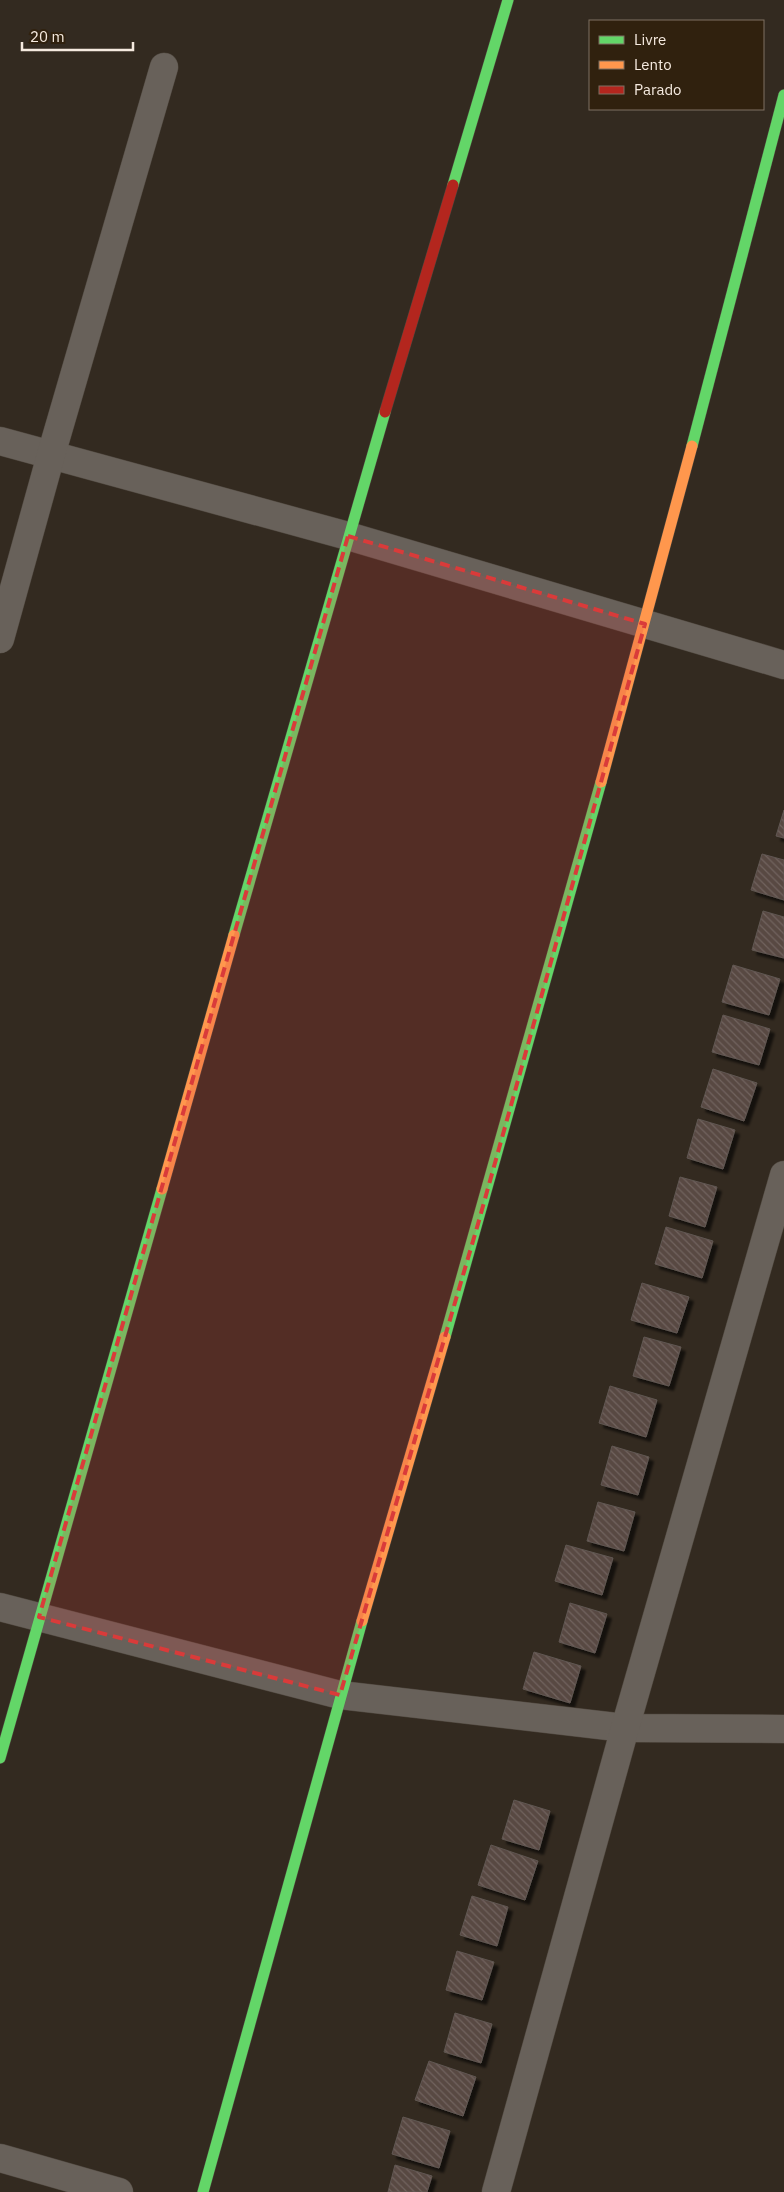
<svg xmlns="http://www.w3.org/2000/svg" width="784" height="2192" font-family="'IBM Plex Sans',sans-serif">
<defs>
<pattern id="building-back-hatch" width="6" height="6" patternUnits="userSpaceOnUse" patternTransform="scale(1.25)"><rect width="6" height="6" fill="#584843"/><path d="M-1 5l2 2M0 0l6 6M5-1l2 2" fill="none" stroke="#71635e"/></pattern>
<filter id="shadow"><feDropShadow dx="4.5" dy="4.5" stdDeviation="1" flood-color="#0009"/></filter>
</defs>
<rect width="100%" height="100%" fill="#332a20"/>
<g fill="url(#building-back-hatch)" stroke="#605752" filter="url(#shadow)">
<path d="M784 810V838L776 836Z"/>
<path d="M762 854 784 860V900L751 890Z"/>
<path d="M763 911 784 917V958L752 950Z"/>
<path d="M733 965 780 979 769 1015 722 1002Z"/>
<path d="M723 1015 770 1029 759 1065 712 1052Z"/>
<path d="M713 1069 757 1083 744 1121 701 1107Z"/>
<path d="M698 1119 735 1130 723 1169 687 1158Z"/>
<path d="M680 1177 717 1187 705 1227 669 1216Z"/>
<path d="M666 1227 713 1241 702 1278 655 1264Z"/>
<path d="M642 1283 689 1297 677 1333 631 1320Z"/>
<path d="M644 1337 681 1347 669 1386 633 1376Z"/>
<path d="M610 1386 657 1400 646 1437 599 1423Z"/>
<path d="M612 1446 649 1457 638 1495 601 1485Z"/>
<path d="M598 1502 635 1512 624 1551 587 1541Z"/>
<path d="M566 1545 613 1558 602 1595 555 1581Z"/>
<path d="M570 1603 607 1614 595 1653 559 1642Z"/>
<path d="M534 1652 581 1666 570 1703 523 1689Z"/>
<path d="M514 1800 550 1811 539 1850 502 1839Z"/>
<path d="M491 1845 538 1861 525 1900 478 1885Z"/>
<path d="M472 1896 508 1907 497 1946 460 1935Z"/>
<path d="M457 1951 494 1962 482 2000 446 1990Z"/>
<path d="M455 2013 492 2024 481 2063 444 2052Z"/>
<path d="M429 2061 476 2077 463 2116 415 2100Z"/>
<path d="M403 2117 450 2131 439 2168 392 2154Z"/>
<path d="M395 2165 432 2176 427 2192H388Z"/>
</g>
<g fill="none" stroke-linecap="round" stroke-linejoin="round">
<g stroke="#4e463d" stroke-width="29">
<g id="street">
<path d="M0 441 348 536 784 665"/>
<path d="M0 639 51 455 164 67"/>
<path d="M0 1607 340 1695 625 1728 784 1729"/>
<path d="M0 2158 119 2192"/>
<path d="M496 2192 625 1728 784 1175"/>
</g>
</g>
<g stroke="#4e463d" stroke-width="12">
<g id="fast">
<path d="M453 185 508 0"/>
<path d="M692 446 784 95"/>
<path d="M234 935 385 412"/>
<path d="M445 1337 601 782"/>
<path d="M0 1758 162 1189"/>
<path d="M203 2192 362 1621"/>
</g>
</g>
<g stroke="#4e463d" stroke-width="12">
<g id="slow">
<path d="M601 782 692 446"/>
<path d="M162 1189 234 935"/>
<path d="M362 1621 445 1337"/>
</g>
</g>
<g stroke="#4e463d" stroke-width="12">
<path id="jam" d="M385 412 453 185"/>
</g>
<use href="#street" stroke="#68615a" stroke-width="28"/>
<use href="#fast" stroke="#63d668" stroke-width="11"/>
<use href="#slow" stroke="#ff974d" stroke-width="11"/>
<use href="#jam" stroke="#b3261e" stroke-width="11"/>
</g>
<path fill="#d93b3a" fill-opacity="0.2" stroke="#d93b3a" stroke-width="4" stroke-dasharray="10 6" stroke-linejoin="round" d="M348 536 645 624 478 1224 340 1695 39 1617Z"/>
<rect x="589" y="20" width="175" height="90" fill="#30210e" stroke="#7f7162"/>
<rect x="599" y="36" width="25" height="8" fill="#63d668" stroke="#7f7162"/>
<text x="634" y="45" font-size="15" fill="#f5eadf">Livre</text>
<rect x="599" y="61" width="25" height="8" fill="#ff974d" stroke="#7f7162"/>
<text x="634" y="70" font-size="15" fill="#f5eadf">Lento</text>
<rect x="599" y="86" width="25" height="8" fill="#b3261e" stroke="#7f7162"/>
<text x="634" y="95" font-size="15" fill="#f5eadf">Parado</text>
<path d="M22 42v8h111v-8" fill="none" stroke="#f5eadf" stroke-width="2.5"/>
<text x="30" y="42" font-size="15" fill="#f5eadf" stroke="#30210e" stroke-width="4" paint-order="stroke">20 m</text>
</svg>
